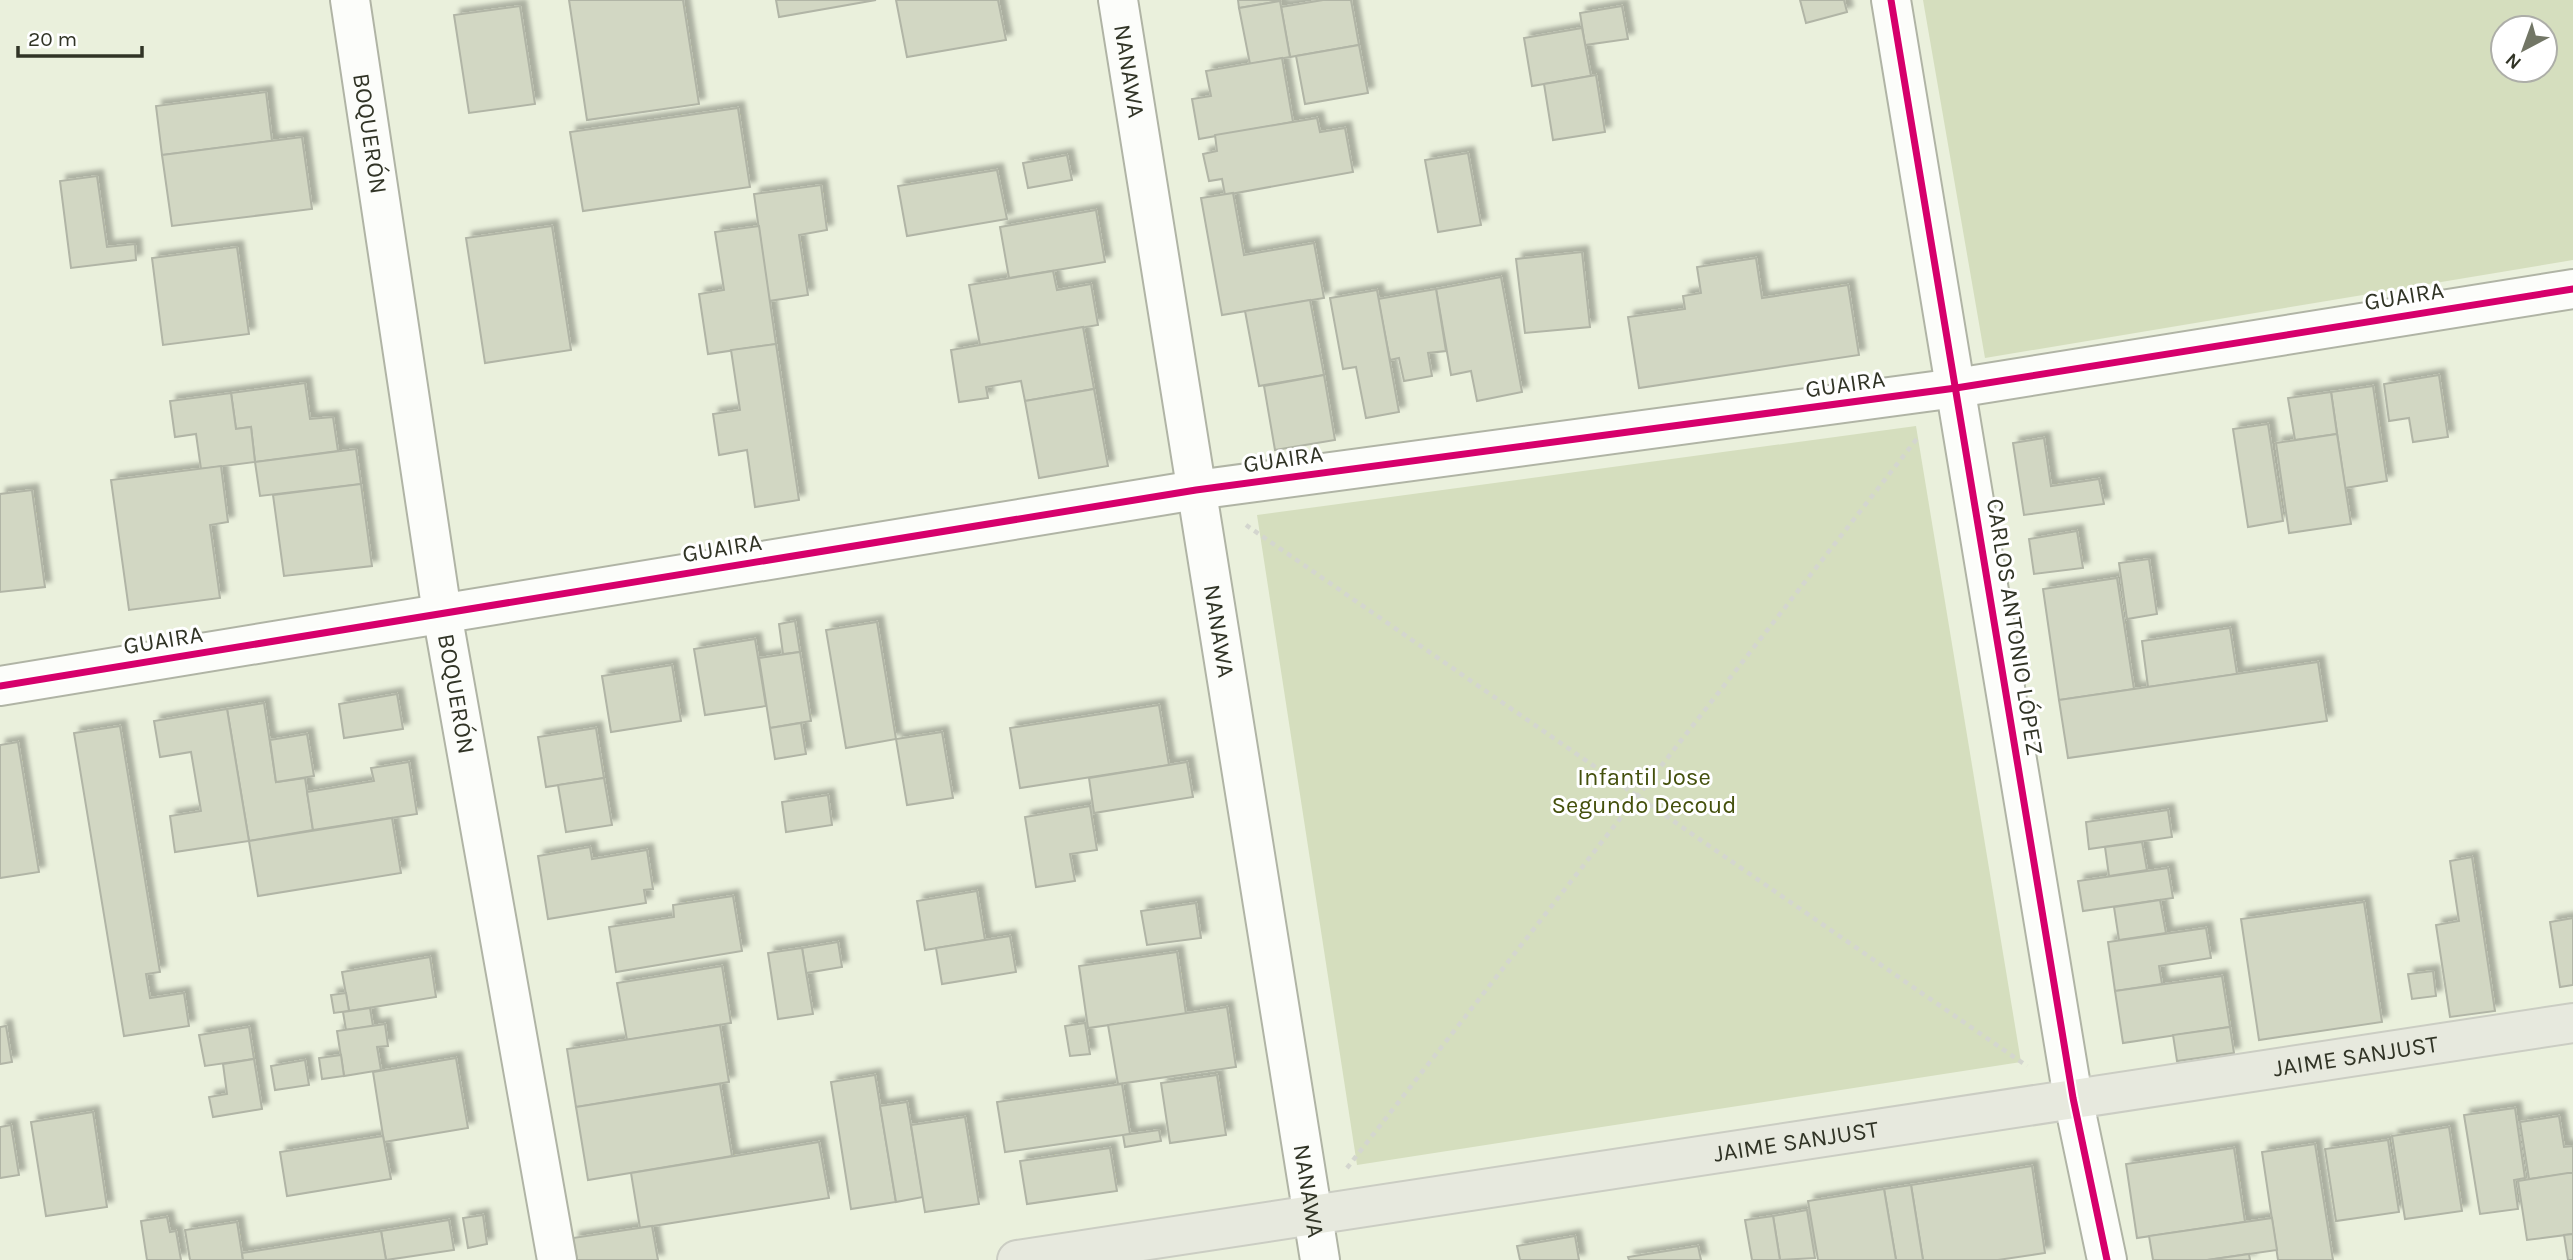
<svg xmlns="http://www.w3.org/2000/svg" width="2573" height="1260" font-family="Karla,sans-serif">
<defs>
<filter id="shadow"><feDropShadow dx="6" dy="-6" stdDeviation="2" flood-color="#0004"/></filter>
</defs>
<rect width="100%" height="100%" fill="#eaf0dc"/>
<g fill="#d5debe" fill-rule="evenodd">
<path d="M1923 0H2573V260L1985 358ZM2545 28V70H2503V28Z"/>
<path d="M1916 426 2021 1062 1357 1165 1257 515Z"/>
</g>
<g fill="#d2d7c3" stroke="#b1b5a6" stroke-width="2" filter="url(#shadow)">
<path d="M569 0H683L699 104 587 120Z"/>
<path d="M776 0H876L779 17Z"/>
<path d="M896 0H998L1006 40 907 57Z"/>
<path d="M1238 0H1279L1280 1 1239 8Z"/>
<path d="M1323 0H1351L1359 45 1290 57 1281 7Z"/>
<path d="M1800 0H1844L1847 12 1806 23Z"/>
<path d="M1280 1 1290 57 1250 64 1239 8Z"/>
<path d="M520 6 535 104 469 113 454 15Z"/>
<path d="M1622 6 1628 39 1585 45 1580 13Z"/>
<path d="M1582 28 1591 76 1532 86 1524 38Z"/>
<path d="M1359 45 1368 93 1305 104 1296 56Z"/>
<path d="M1282 58 1293 122 1199 139 1192 99 1211 96 1206 71Z"/>
<path d="M1596 75 1605 132 1553 140 1544 84Z"/>
<path d="M266 92 272 141 162 155 156 106Z"/>
<path d="M738 108 750 187 583 211 570 132Z"/>
<path d="M1317 118 1320 132 1345 128 1353 172 1225 195 1222 179 1209 181 1203 154 1217 151 1215 135Z"/>
<path d="M302 137 312 209 172 226 162 155Z"/>
<path d="M1468 153 1481 225 1438 232 1425 160Z"/>
<path d="M1067 155 1072 180 1028 188 1023 163Z"/>
<path d="M997 170 1007 219 907 236 898 186Z"/>
<path d="M97 176 107 247 135 244 136 260 71 268 60 181Z"/>
<path d="M821 185 827 230 799 235 808 295 769 301 754 194Z"/>
<path d="M1233 193 1244 255 1314 243 1324 298 1222 315 1201 198Z"/>
<path d="M1096 210 1105 262 1009 278 1000 227Z"/>
<path d="M552 226 571 350 485 363 466 238Z"/>
<path d="M759 226 776 344 708 354 699 294 724 290 715 232Z"/>
<path d="M237 247 249 334 163 345 152 258Z"/>
<path d="M1582 252 1590 327 1525 333 1516 259Z"/>
<path d="M1756 258 1762 298 1848 285 1859 355 1639 388 1628 317 1685 309 1683 296 1701 293 1697 267Z"/>
<path d="M1053 271 1057 290 1091 284 1098 325 980 345 969 285Z"/>
<path d="M1501 277 1522 392 1477 401 1471 371 1451 375 1436 289Z"/>
<path d="M1436 289 1446 351 1428 353 1432 376 1404 381 1399 358 1390 360 1378 299Z"/>
<path d="M1377 290 1399 412 1366 418 1356 367 1343 369 1330 298Z"/>
<path d="M1310 300 1324 375 1259 386 1245 311Z"/>
<path d="M1083 327 1094 389 1025 401 1021 381 986 387 988 398 959 402 951 350Z"/>
<path d="M776 344 799 500 755 507 747 450 719 455 713 414 740 410 731 350Z"/>
<path d="M1324 375 1335 440 1275 450 1264 386Z"/>
<path d="M2439 375 2448 437 2413 442 2409 418 2389 421 2384 384Z"/>
<path d="M305 383 310 419 333 417 338 451 255 462 251 427 236 429 231 393Z"/>
<path d="M2373 386 2387 481 2345 488 2331 392Z"/>
<path d="M1094 389 1108 466 1039 478 1025 401Z"/>
<path d="M2331 392 2337 434 2295 440 2288 398Z"/>
<path d="M231 393 236 429 251 427 255 462 201 469 196 434 175 437 170 401Z"/>
<path d="M2268 424 2283 521 2248 527 2233 429Z"/>
<path d="M2337 434 2351 524 2289 533 2276 443Z"/>
<path d="M2044 438 2051 486 2099 479 2104 504 2024 515 2013 443Z"/>
<path d="M356 449 361 484 260 496 255 462Z"/>
<path d="M221 466 228 522 210 525 220 598 129 610 111 480Z"/>
<path d="M361 484 372 566 284 576 273 495Z"/>
<path d="M32 490 45 587 0 592V494Z"/>
<path d="M2077 531 2083 568 2034 574 2029 539Z"/>
<path d="M2149 559 2157 614 2127 619 2119 563Z"/>
<path d="M2117 578 2134 689 2059 700 2043 589Z"/>
<path d="M795 621 800 652 783 654 779 624Z"/>
<path d="M877 622 896 739 846 748 826 630Z"/>
<path d="M2230 628 2237 674 2148 687 2142 641Z"/>
<path d="M755 639 766 706 705 715 694 649Z"/>
<path d="M800 652 811 721 770 728 759 658Z"/>
<path d="M2318 662 2327 721 2068 758 2059 700Z"/>
<path d="M672 665 681 721 611 732 602 676Z"/>
<path d="M397 694 403 729 344 738 339 704Z"/>
<path d="M264 703 276 782 305 778 313 830 249 841 227 709Z"/>
<path d="M1159 705 1169 765 1020 788 1010 728Z"/>
<path d="M227 709 249 841 175 852 170 816 201 811 191 752 160 757 154 721Z"/>
<path d="M801 723 806 754 775 759 770 728Z"/>
<path d="M120 726 160 972 146 974 150 998 184 993 189 1026 124 1036 74 733Z"/>
<path d="M596 728 604 778 546 787 538 737Z"/>
<path d="M942 732 953 798 907 805 896 739Z"/>
<path d="M307 734 314 776 276 782 270 740Z"/>
<path d="M18 742 39 872 0 878V745Z"/>
<path d="M409 762 417 814 313 830 307 792 374 781 371 768Z"/>
<path d="M1187 762 1193 797 1094 813 1089 778Z"/>
<path d="M604 778 612 825 566 832 558 785Z"/>
<path d="M828 795 832 825 786 832 782 802Z"/>
<path d="M1090 806 1097 850 1070 854 1075 881 1036 887 1025 817Z"/>
<path d="M2168 810 2172 837 2089 849 2086 822Z"/>
<path d="M392 818 401 873 258 896 249 841Z"/>
<path d="M2142 842 2147 870 2109 876 2105 847Z"/>
<path d="M590 847 592 859 647 850 653 889 644 890 646 903 548 919 538 856Z"/>
<path d="M2472 857 2495 1011 2450 1017 2436 925 2459 921 2450 861Z"/>
<path d="M2168 868 2173 898 2083 911 2078 881Z"/>
<path d="M977 891 985 940 925 950 917 901Z"/>
<path d="M733 896 742 951 616 972 609 927 674 917 673 905Z"/>
<path d="M2160 900 2166 933 2119 940 2114 907Z"/>
<path d="M2364 902 2382 1022 2259 1040 2241 919Z"/>
<path d="M1196 903 1201 938 1147 945 1141 911Z"/>
<path d="M2573 918V985L2560 987 2550 922Z"/>
<path d="M2206 928 2211 958 2159 966 2162 984 2115 991 2108 942Z"/>
<path d="M1010 936 1016 972 942 984 936 948Z"/>
<path d="M838 942 842 967 806 973 802 948Z"/>
<path d="M802 948 813 1014 778 1019 768 953Z"/>
<path d="M1177 952 1186 1014 1088 1028 1079 966Z"/>
<path d="M430 957 436 997 349 1011 342 972Z"/>
<path d="M722 966 731 1023 627 1040 617 983Z"/>
<path d="M2433 971 2436 996 2412 999 2408 974Z"/>
<path d="M2222 976 2230 1027 2123 1043 2115 991Z"/>
<path d="M346 993 349 1011 334 1013 331 995Z"/>
<path d="M1227 1007 1236 1067 1118 1084 1108 1025Z"/>
<path d="M370 1008 373 1026 346 1030 343 1012Z"/>
<path d="M1085 1023 1090 1054 1070 1056 1065 1026Z"/>
<path d="M385 1024 388 1046 377 1047 381 1070 344 1076 337 1031Z"/>
<path d="M720 1025 729 1082 576 1107 567 1049Z"/>
<path d="M6 1026 12 1062 0 1064V1027Z"/>
<path d="M249 1027 254 1059 205 1066 199 1035Z"/>
<path d="M2230 1027 2234 1053 2177 1061 2173 1035Z"/>
<path d="M341 1055 344 1076 322 1079 319 1058Z"/>
<path d="M456 1058 468 1128 384 1142 373 1072Z"/>
<path d="M254 1059 262 1109 213 1117 209 1097 227 1094 223 1064Z"/>
<path d="M305 1060 309 1085 275 1090 271 1066Z"/>
<path d="M875 1075 896 1202 851 1209 831 1082Z"/>
<path d="M1217 1075 1226 1135 1170 1143 1161 1083Z"/>
<path d="M720 1084 732 1156 588 1180 576 1107Z"/>
<path d="M1122 1084 1130 1134 1005 1152 997 1102Z"/>
<path d="M907 1102 923 1197 896 1202 880 1106Z"/>
<path d="M2515 1108 2525 1178 2514 1180 2518 1209 2480 1214 2464 1115Z"/>
<path d="M93 1112 107 1207 46 1216 31 1122Z"/>
<path d="M2559 1116 2564 1147 2573 1146V1173L2529 1179 2520 1122Z"/>
<path d="M965 1117 979 1204 925 1212 911 1125Z"/>
<path d="M11 1125 19 1175 0 1178V1127Z"/>
<path d="M2449 1127 2462 1211 2405 1219 2392 1136Z"/>
<path d="M1159 1130 1161 1141 1125 1147 1123 1135Z"/>
<path d="M383 1136 391 1179 287 1196 280 1152Z"/>
<path d="M2388 1140 2399 1212 2336 1221 2325 1149Z"/>
<path d="M819 1142 829 1198 640 1228 631 1173Z"/>
<path d="M2315 1144 2333 1260H2278L2262 1152Z"/>
<path d="M1110 1148 1117 1191 1027 1204 1020 1161Z"/>
<path d="M2234 1148 2245 1222 2137 1238 2126 1164Z"/>
<path d="M2032 1166 2045 1253 1998 1260H1923L1911 1185Z"/>
<path d="M2568 1173H2573V1234L2527 1240 2518 1181Z"/>
<path d="M1911 1185 1923 1260H1896L1884 1189Z"/>
<path d="M1884 1189 1896 1260H1818L1808 1201Z"/>
<path d="M1807 1210 1815 1258 1780 1260 1773 1216Z"/>
<path d="M483 1215 487 1244 468 1248 463 1218Z"/>
<path d="M1773 1216 1780 1260H1752L1745 1220Z"/>
<path d="M167 1217 170 1232 176 1231 181 1260H147L141 1221Z"/>
<path d="M2272 1218 2277 1250 2208 1260H2153L2149 1236Z"/>
<path d="M449 1220 454 1250 386 1260 381 1231Z"/>
<path d="M237 1222 243 1260H190L185 1230Z"/>
<path d="M652 1226 658 1260H577L573 1238Z"/>
<path d="M381 1231 386 1260H243L242 1253Z"/>
<path d="M2573 1234V1260H2568L2564 1235Z"/>
<path d="M1575 1236 1579 1260H1520L1517 1246Z"/>
<path d="M1698 1246 1701 1260H1629L1628 1257Z"/>
<path d="M2249 1254 2250 1260H2207Z"/>
</g>
<g fill="none" stroke-linecap="round" stroke-linejoin="round">
<g stroke="#b0b4a5" stroke-width="42">
<g id="minor">
<path id="s1" d="M350 0 442 613 557 1260"/>
<path id="s2" d="M1118 0 1320 1260"/>
<path d="M1891 0 2073 1098 2107 1260"/>
<path d="M0 686 1196 490 1956 388 2573 289"/>
</g>
</g>
<g stroke="#cbcdc3" stroke-width="42">
<g id="major">
<path id="s3" d="M1017 1260 2573 1023"/>
</g>
</g>
<g stroke="#d4d6cf" stroke-width="4.5" stroke-dasharray="5 5" stroke-linecap="butt">
<path d="M1246 525 2027 1066"/>
<path d="M1347 1168 1919 436"/>
</g>
<use href="#minor" stroke="#fcfdfa" stroke-width="38"/>
<use href="#major" stroke="#e7e9de" stroke-width="38"/>
<g stroke="#fff" stroke-width="11">
<g id="cycleway">
<path d="M1891 0 2073 1098 2107 1260"/>
<path d="M0 686 1196 490 1956 388 2573 289"/>
</g>
</g>
<use href="#cycleway" stroke="#d6006c" stroke-width="7"/>
</g>
<g text-anchor="middle" stroke-width="6" stroke-linejoin="round" paint-order="stroke">
<g font-size="24" fill="#313426" stroke="#fff">
<text dy="8" stroke="none"><textPath href="#s2" startOffset="72">NANAWA</textPath></text>
<text dy="8" stroke="none"><textPath href="#s1" startOffset="135">BOQUERÓN</textPath></text>
<text transform="translate(2404 296) rotate(-9)" y="8">GUAIRA</text>
<text transform="translate(1845 384) rotate(-8)" y="8">GUAIRA</text>
<text transform="translate(1283 459) rotate(-8)" y="8">GUAIRA</text>
<text transform="translate(722 548) rotate(-9)" y="8">GUAIRA</text>
<text transform="translate(2015 627) rotate(81)" y="8">CARLOS ANTONIO LÓPEZ</text>
<text dy="8" stroke="none"><textPath href="#s2" startOffset="639">NANAWA</textPath></text>
<text transform="translate(163 640) rotate(-9)" y="8">GUAIRA</text>
<text dy="8" stroke="none"><textPath href="#s1" startOffset="702">BOQUERÓN</textPath></text>
<text dy="8" stroke="none"><textPath href="#s3" startOffset="1354">JAIME SANJUST</textPath></text>
<text dy="8" stroke="none"><textPath href="#s3" startOffset="788">JAIME SANJUST</textPath></text>
<text dy="8" stroke="none"><textPath href="#s2" startOffset="1206">NANAWA</textPath></text>
</g>
<g font-size="24" fill="#44500c" stroke="#fff">
<text x="1644" y="785">Infantil Jose<tspan x="1644" dy="28">Segundo Decoud</tspan></text>
</g>
</g>
<g transform="translate(2524 49) rotate(221)"><circle r="33" fill="#ffffff" stroke="#adaea8" stroke-width="2"/>
<path d="M0-5L12 26L0 18L-12 26Z" fill="#727666"/>
<text y="-10" font-size="19" font-weight="bold" text-anchor="middle" fill="#313426">N</text>
</g>
<path d="M18 46v10h124v-10" fill="none" stroke="#313426" stroke-width="3.5"/>
<text x="28" y="46" font-size="21" fill="#313426" stroke="#ffffff" stroke-width="5" paint-order="stroke">20 m</text>
</svg>
